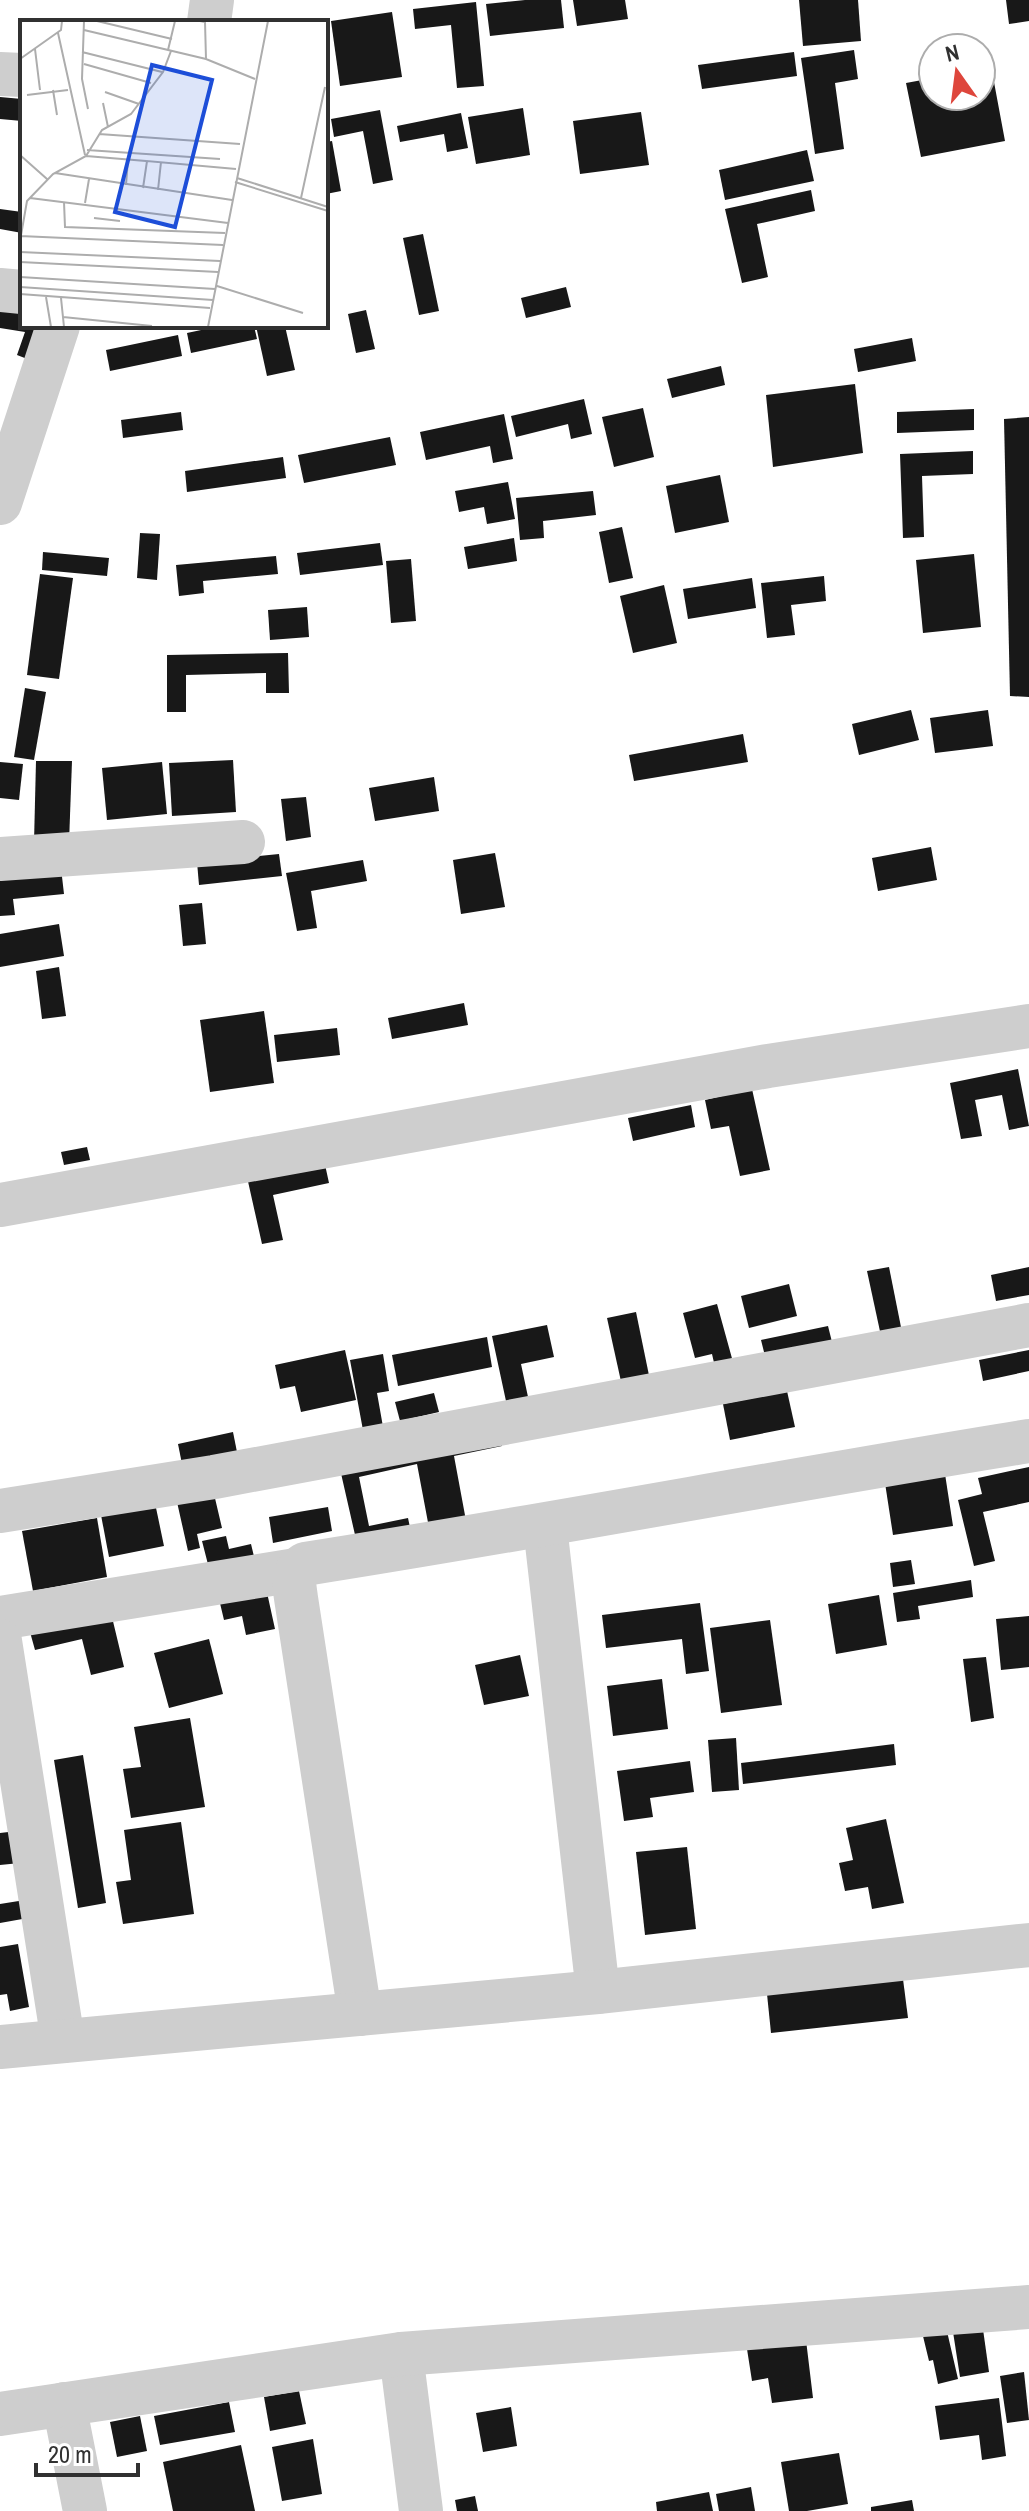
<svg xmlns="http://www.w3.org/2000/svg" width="1029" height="2511" font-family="'Archivo Narrow',sans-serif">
<rect width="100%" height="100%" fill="#fff"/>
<g fill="#181818">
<path d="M525 0H561L564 28 490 36 486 4Z"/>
<path d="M573 0H625L628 19 577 26Z"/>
<path d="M799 0H858L861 41 803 46Z"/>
<path d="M1006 0H1029V21L1009 24Z"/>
<path d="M476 2 484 86 457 88 451 25 415 29 413 9Z"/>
<path d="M392 12 402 77 340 86 331 21Z"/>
<path d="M854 50 858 79 835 83 844 149 815 154 801 58Z"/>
<path d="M794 52 797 76 702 89 698 65Z"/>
<path d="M991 66 1005 141 921 157 906 83 933 78V96H981V68Z"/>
<path d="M0 97 22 99V121L0 119Z"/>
<path d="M523 108 530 155 476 164 468 117Z"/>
<path d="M380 110 393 180 373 184 363 131 334 137 331 119Z"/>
<path d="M641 112 649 165 580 174 573 121Z"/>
<path d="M461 113 468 148 447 152 444 134 400 142 397 126Z"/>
<path d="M332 141 341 191 326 194V142Z"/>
<path d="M807 150 814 181 725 200 719 170Z"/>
<path d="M811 190 815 211 757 224 768 277 742 283 725 209Z"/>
<path d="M0 209 22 212V233L0 229Z"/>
<path d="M423 234 439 311 419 315 403 238Z"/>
<path d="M566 287 571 307 526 318 521 298Z"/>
<path d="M0 310 22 313V326H48L35 362 17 355 25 332 0 328Z"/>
<path d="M366 310 375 349 356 353 348 314Z"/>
<path d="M220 326H254L257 339 191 353 187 333Z"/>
<path d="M256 326H285L295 370 267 376Z"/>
<path d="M178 335 182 356 110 371 106 350Z"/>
<path d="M912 338 916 361 858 372 854 349Z"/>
<path d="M721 366 725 385 672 398 667 379Z"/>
<path d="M855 384 863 453 773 467 766 395Z"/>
<path d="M584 399 592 434 571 439 568 424 516 437 511 416Z"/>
<path d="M643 408 654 457 614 467 602 417Z"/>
<path d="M974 409V430L897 433V412Z"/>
<path d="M181 412 183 430 123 438 121 420Z"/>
<path d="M504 414 513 459 493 463 490 446 426 460 420 432Z"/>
<path d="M1029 417V697L1010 696 1004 419Z"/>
<path d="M390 437 396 465 304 483 298 455Z"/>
<path d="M973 451V474L922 476 924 537 903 538 900 454Z"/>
<path d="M283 457 286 478 187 492 185 471Z"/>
<path d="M720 475 729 522 675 533 666 486Z"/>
<path d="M508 482 515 519 487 524 484 507 459 512 455 491Z"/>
<path d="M593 491 596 515 543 521 544 538 520 540 516 498Z"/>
<path d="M622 527 633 578 609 583 599 532Z"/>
<path d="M140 533 160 534 157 580 137 578Z"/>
<path d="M514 538 517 561 468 569 464 547Z"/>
<path d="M380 543 383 565 300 575 297 553Z"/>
<path d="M43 552 109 558 107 576 42 570Z"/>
<path d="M974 554 981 627 923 633 916 560Z"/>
<path d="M276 556 278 574 203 581 204 593 179 596 176 565Z"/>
<path d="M411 559 416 621 391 623 386 561Z"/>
<path d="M40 574 73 578 59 679 27 675Z"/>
<path d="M824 576 826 601 791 605 795 635 767 638 761 583Z"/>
<path d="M752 578 756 608 688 619 683 589Z"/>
<path d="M664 585 677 643 633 653 620 596Z"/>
<path d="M307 607 309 637 270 640 268 610Z"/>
<path d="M288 653 289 693H266V673L186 675V712H167V655Z"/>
<path d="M25 688 46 692 34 760 14 757Z"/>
<path d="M911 710 919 740 859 755 852 724Z"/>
<path d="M988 710 993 746 935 753 930 718Z"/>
<path d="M743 734 748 762 634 781 629 755Z"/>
<path d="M233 760 236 812 172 816 169 763Z"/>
<path d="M36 761H72L69 843H34Z"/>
<path d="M0 762 23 764 19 800 0 798Z"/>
<path d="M162 762 167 814 107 820 102 768Z"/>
<path d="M434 777 439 811 375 821 369 788Z"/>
<path d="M306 797 311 837 286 841 281 799Z"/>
<path d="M931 847 937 880 878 891 872 858Z"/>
<path d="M495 853 505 907 461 914 453 860Z"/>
<path d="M279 854 282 876 199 885 197 862Z"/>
<path d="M363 860 367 881 311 891 317 928 297 931 286 873Z"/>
<path d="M61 868 64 894 13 899 15 915 0 916V874Z"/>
<path d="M202 903 206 944 183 946 179 905Z"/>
<path d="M59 924 64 956 0 967V934Z"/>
<path d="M59 967 66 1016 42 1019 36 971Z"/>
<path d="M464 1003 468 1025 392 1039 388 1018Z"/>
<path d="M264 1011 274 1083 210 1092 200 1020Z"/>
<path d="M337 1028 340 1055 277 1062 274 1035Z"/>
<path d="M1018 1069 1029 1126 1009 1130 1002 1095 975 1100 982 1136 961 1139 950 1083Z"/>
<path d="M752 1089 770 1170 740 1176 729 1126 711 1129 705 1100Z"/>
<path d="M691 1105 695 1127 633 1141 628 1118Z"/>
<path d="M87 1147 90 1160 64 1165 61 1152Z"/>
<path d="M324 1160 329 1183 273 1195 283 1240 262 1244 247 1177Z"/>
<path d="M889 1267 902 1332 881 1336 867 1271Z"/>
<path d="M1029 1267V1295L996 1301 991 1275Z"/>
<path d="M789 1284 797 1316 749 1328 741 1296Z"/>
<path d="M717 1304 733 1362 715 1367 712 1354 695 1358 683 1313Z"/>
<path d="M636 1312 652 1390 624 1395 607 1318Z"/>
<path d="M547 1325 554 1357 521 1364 531 1411 509 1415 492 1336Z"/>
<path d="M828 1326 832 1342 765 1356 761 1340Z"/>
<path d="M487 1337 492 1367 398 1386 392 1355Z"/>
<path d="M345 1350 356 1400 301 1412 295 1386 280 1389 275 1365Z"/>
<path d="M1029 1350V1371L983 1381 979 1360Z"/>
<path d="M383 1354 389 1391 377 1393 385 1438 365 1441 350 1360Z"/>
<path d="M787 1391 795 1427 730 1440 723 1404Z"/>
<path d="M434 1393 439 1412 400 1421 395 1402Z"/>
<path d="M233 1432 237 1452 182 1464 178 1444Z"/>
<path d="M499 1434 502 1446 454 1456 467 1526 430 1533 417 1464 359 1477 369 1526 408 1518 412 1537 358 1548 340 1469Z"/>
<path d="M1029 1467V1502L983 1512 995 1561 974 1566 958 1500 982 1494 978 1478Z"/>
<path d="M945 1474 953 1526 893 1535 885 1483Z"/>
<path d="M214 1494 222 1528 197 1534 200 1548 188 1551 177 1502Z"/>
<path d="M155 1503 164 1546 109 1557 101 1515Z"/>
<path d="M328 1507 332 1531 273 1543 269 1517Z"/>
<path d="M97 1518 107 1577 33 1591 22 1531Z"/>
<path d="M226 1536 229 1549 251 1544 257 1569 212 1580 202 1541Z"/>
<path d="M911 1560 915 1584 893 1587 890 1563Z"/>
<path d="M971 1580 973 1597 918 1606 920 1619 897 1622 893 1593Z"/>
<path d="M266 1588 275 1629 246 1635 242 1616 224 1620 219 1599Z"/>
<path d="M879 1595 887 1645 836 1654 828 1604Z"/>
<path d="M700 1603 709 1671 686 1674 682 1639 606 1648 602 1615Z"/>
<path d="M111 1613 124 1667 91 1675 82 1639 35 1650 30 1632Z"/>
<path d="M1029 1616V1667L1001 1670 996 1619Z"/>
<path d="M770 1620 782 1705 721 1713 710 1628Z"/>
<path d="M209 1639 223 1694 169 1708 154 1653Z"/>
<path d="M520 1655 529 1696 484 1705 475 1665Z"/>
<path d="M986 1657 994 1718 971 1722 963 1659Z"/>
<path d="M662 1679 668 1729 613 1736 607 1686Z"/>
<path d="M190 1718 205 1807 131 1818 123 1769 141 1767 134 1727Z"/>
<path d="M736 1738 739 1790 712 1792 708 1740Z"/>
<path d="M894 1744 896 1765 743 1784 741 1763Z"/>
<path d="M83 1755 106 1903 78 1908 54 1760Z"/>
<path d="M690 1761 694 1792 650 1798 653 1817 624 1821 617 1771Z"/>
<path d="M886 1819 904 1903 872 1909 868 1887 845 1891 839 1863 853 1860 846 1828Z"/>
<path d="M181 1822 194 1914 123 1924 116 1882 131 1880 124 1830Z"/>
<path d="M17 1831 20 1863 0 1865V1833Z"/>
<path d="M687 1847 696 1929 645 1935 636 1852Z"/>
<path d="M25 1900 28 1918 0 1923V1904Z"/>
<path d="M18 1944 29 2007 10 2011 7 1994 0 1995V1947Z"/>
<path d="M903 1979 908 2018 771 2033 767 1994Z"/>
<path d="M981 2315 989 2372 960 2377 951 2319Z"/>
<path d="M946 2327 958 2379 938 2384 933 2360 929 2361 922 2332Z"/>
<path d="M806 2340 813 2398 772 2403 768 2378 752 2381 747 2349Z"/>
<path d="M1024 2372 1029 2420 1007 2423 1000 2376Z"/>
<path d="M299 2391 306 2424 270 2431 264 2397Z"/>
<path d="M999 2398 1006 2456 982 2460 979 2435 940 2440 935 2406Z"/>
<path d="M229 2402 235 2432 160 2445 154 2416Z"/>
<path d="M511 2407 517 2446 483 2452 476 2413Z"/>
<path d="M140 2416 147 2451 117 2457 110 2422Z"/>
<path d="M313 2439 322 2494 282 2501 272 2447Z"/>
<path d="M241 2445 255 2511H173L163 2462Z"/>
<path d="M839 2453 848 2504 807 2511H789L781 2462Z"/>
<path d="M751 2487 755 2511H719L716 2494Z"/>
<path d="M709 2492 713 2511H657L656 2502Z"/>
<path d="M475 2496 478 2511H457L455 2500Z"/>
<path d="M912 2500 914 2511H871V2507Z"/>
</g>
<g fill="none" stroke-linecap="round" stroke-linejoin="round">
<g stroke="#cecece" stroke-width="44">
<path d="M209 22 212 0"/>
<path d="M0 74 22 75"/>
<path d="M0 290 22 292"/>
<path d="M0 503 58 326"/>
<path d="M0 859 243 842"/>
<path d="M0 1205 768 1066 1029 1026"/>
<path d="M0 1511 214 1477 1029 1325"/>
<path d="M545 1526 598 1992"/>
<path d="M0 1618 296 1570"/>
<path d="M0 1641 63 2041"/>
<path d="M360 2014 296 1598C294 1583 291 1573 305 1564 547 1526 787 1480 1029 1441"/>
<path d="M0 2047 598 1992 1029 1945"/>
<path d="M401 2354 421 2511"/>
<path d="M64 2404 85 2511"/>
<path d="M0 2414 401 2354 1029 2307"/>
</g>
</g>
<g transform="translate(20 20)">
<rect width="308" height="308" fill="#fff"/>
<path fill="none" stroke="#adadad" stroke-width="2" d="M64 1 62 59 68 89M77 1 152 19M180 1 185 2 186 39M64 10 186 39 235 59M38 13 65 135M15 29 20 70M148 30 155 1M62 32 142 52M0 39 41 10 42 1M64 44 131 63M33 70 37 95M85 72 119 84M7 75 48 70M83 83 88 107M79 114 220 124M67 130 200 139M0 135 27 159M66 136 126 141M35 153 212 180M217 158 308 187M215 162 308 191M106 165 108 139M123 168 127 141 216 149M138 170 141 142M10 178 208 203M281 178 305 67M44 182 45 207 205 213M65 183 69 159M74 198 100 201M0 216 203 225M0 221 7 181 33 154 66 136 82 110 111 94 143 52 151 31M0 232 200 241M0 242 198 252M0 257 195 269M197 266 283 293M0 267 193 280M0 274 190 288M26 277 31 307M41 278 44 307M43 297 132 306M188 307 248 1"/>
<path fill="#1d4ed8" fill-opacity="0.15" stroke="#1d4ed8" stroke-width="4" d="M132 45 192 60 155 207 95 192Z"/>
<rect width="308" height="308" fill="none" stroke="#313131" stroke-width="4"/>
</g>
<g transform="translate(957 72) rotate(346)"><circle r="38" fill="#ffffff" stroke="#adadad" stroke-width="2"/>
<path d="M0-6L14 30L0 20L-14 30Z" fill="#de463c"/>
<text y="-12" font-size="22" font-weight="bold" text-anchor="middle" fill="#313131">N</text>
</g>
<path d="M36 2463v12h102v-12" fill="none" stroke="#313131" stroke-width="4"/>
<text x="48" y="2463" font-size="24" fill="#313131" stroke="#ffffff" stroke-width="6" paint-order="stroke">20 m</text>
</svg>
